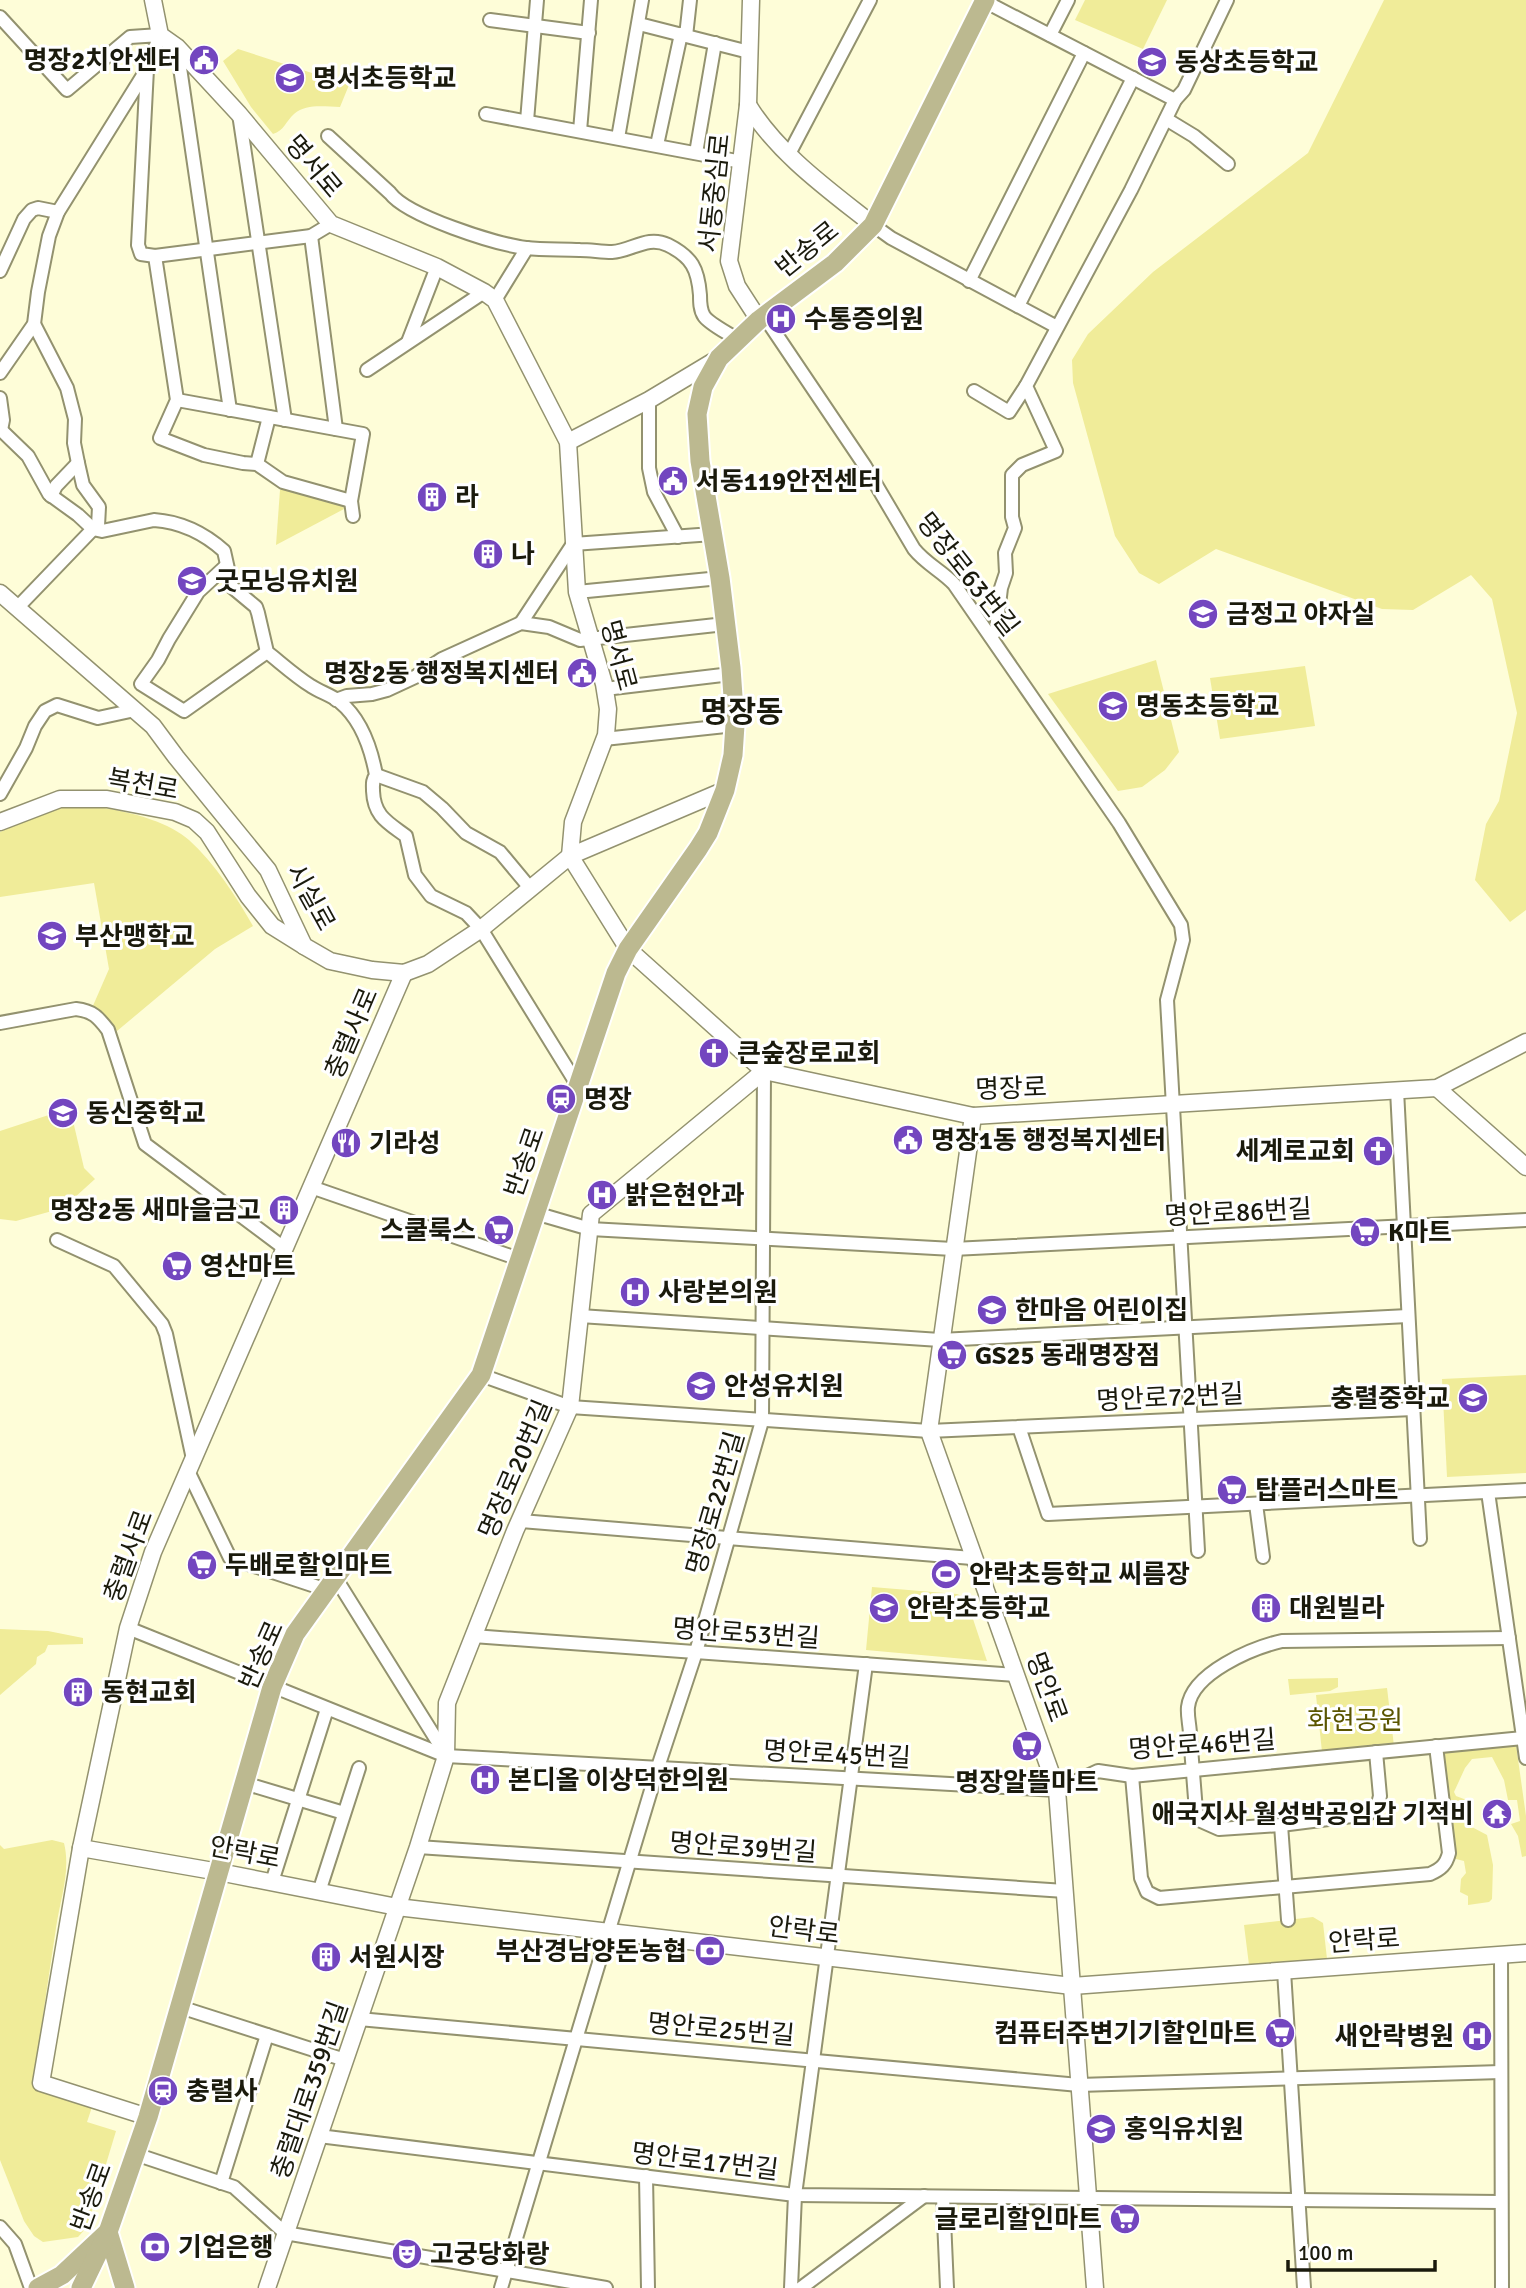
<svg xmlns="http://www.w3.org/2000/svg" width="1526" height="2288" font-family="Signika,'Noto Sans KR',sans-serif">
<rect width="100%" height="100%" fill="#fefdd8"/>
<g fill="#f0ec99">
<path d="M1085 0H1167L1143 49 1075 20Z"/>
<path d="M1384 0H1526V910L1510 922 1475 880 1486 824 1499 801 1517 713 1492 599 1471 575 1413 610 1382 609 1216 549 1159 584 1139 573 1115 536 1073 383 1072 360 1088 334 1153 272 1308 153Z"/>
<path d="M238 49 349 85 340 107C325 107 307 103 294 114 286 121 284 131 273 134L251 107 223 61Z"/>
<path d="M288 487 342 502 344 509 276 545 280 490Z"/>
<path d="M1156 660 1179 752 1165 770 1142 787 1118 791 1048 694Z"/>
<path d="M1305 666 1315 726 1220 739 1210 678Z"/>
<path d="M56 808C74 808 92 806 110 809 134 813 170 823 189 840 215 864 236 896 253 926L215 949 117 1031 92 1008 109 969 94 883 0 897V832Z"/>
<path d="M70 1108 84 1168 95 1179 63 1208 16 1221 0 1219V1131Z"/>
<path d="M1526 1375V1473L1447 1477 1442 1379Z"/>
<path d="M872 1587 957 1594 966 1598 987 1661 866 1650Z"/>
<path d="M0 1629 48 1631 83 1638V1644L48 1645 45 1652 37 1657 36 1664 0 1695Z"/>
<path d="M1338 1678V1687L1330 1691 1290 1695 1288 1679Z"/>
<path d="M1387 1688 1394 1746 1322 1752 1316 1695Z"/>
<path d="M1516 1745 1526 1816V1856L1522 1857 1518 1836 1511 1824 1520 1821 1517 1800H1508L1504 1780 1492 1757 1472 1759 1465 1768 1454 1792 1456 1796 1472 1802 1470 1826 1487 1835 1493 1865 1492 1899 1489 1902 1468 1905V1896L1460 1892 1461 1879 1466 1873 1464 1861 1452 1858 1437 1748Z"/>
<path d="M52 1840 64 1843C71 1871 60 1900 56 1928 48 1981 40 2034 33 2087L92 2107 87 2122 116 2131 87 2227 78 2237 43 2242 34 2236 24 2221 0 2160V1845L4 1849Z"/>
<path d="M1313 1917 1323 1923 1327 1959 1249 1965 1244 1925Z"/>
</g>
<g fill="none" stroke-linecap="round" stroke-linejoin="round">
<g stroke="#93926f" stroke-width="16">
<g id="street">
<path d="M982 0 1175 100"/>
<path d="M0 17 67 90 130 37 160 35 147 69 58 212 49 236 38 292 34 324 0 373"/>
<path d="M490 20 589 33"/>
<path d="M639 24 749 52"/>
<path d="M1050 35 1068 0"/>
<path d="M686 36 690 0"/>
<path d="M177 47 230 410"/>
<path d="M147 69 138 245 141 254 155 256 177 400 160 438 204 455 243 463 257 464 283 482 351 501"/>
<path d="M239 114 285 420"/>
<path d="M486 114 742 162"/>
<path d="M1166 119 1194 136 1228 164"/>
<path d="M527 121 537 0"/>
<path d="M580 131 591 0"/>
<path d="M328 136 390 193C407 216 495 244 526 248 544 250 562 249 580 250 591 250 601 252 612 252 632 251 647 235 668 245 692 257 698 269 700 295 700 302 700 310 704 316 709 324 730 334 738 340"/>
<path d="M618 138 642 0"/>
<path d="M657 145 681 34"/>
<path d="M696 153 715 43"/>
<path d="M789 154 870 0"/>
<path d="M873 225 891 238 1057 327"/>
<path d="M311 236 336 429"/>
<path d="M155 256 311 236 331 224"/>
<path d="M0 271 24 219 32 210 38 208 58 212"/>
<path d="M969 281 1084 53"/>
<path d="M495 300 527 248"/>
<path d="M1018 306 1133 78"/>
<path d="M765 314 770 325 865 466 914 549C926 564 942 571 954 584L1119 823 1181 925 1183 940 1167 1000 1198 1551"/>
<path d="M34 324 67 388 75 419 74 443 78 463 83 485 99 507 98 526 93 529 102 531 154 520C182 522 204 533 224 551L232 587 256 607 258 613 267 652C281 663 295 676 311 686 320 692 331 695 340 702 362 720 371 748 376 775 372 781 373 784 373 791 374 816 387 822 406 836L415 875 431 896 466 913 481 929 578 1086"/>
<path d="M408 342 437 267"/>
<path d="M367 370 484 292"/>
<path d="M974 391 1009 412 1026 386"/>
<path d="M0 398 3 420 1 430"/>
<path d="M177 400 363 434 351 501 353 516"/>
<path d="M649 400V468L654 492 678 537"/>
<path d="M0 429 28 456 49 494 78 515 93 529 17 608"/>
<path d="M257 464 269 417"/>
<path d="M51 496 56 486 78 463"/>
<path d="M226 566 198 592 169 639 158 660 141 684 184 711 267 652"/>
<path d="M577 592 720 578"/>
<path d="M521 623 573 544 713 534"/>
<path d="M991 637 996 630 1001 588 1006 573 1005 553 1015 528 1012 517V475L1022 465 1056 451 1026 386 1131 190 1175 100 1184 90 1227 0"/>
<path d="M605 689 731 674"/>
<path d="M336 700 347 696 372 694 387 690 415 677 442 659 521 623 549 627 580 640 725 624"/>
<path d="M604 739 735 725"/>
<path d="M376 775 423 792 442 808 466 833 500 852 530 888"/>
<path d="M0 794 26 748 35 726 45 711 57 705 98 718 135 710"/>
<path d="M0 1023 76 1009C93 1011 98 1017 108 1030L145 1144 284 1248"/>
<path d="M1397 1090 1420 1539"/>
<path d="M311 1187 519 1259"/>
<path d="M535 1213 590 1229 953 1249 1526 1220"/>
<path d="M57 1240 114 1266 162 1324 166 1334 193 1459"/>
<path d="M580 1316 940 1340 1408 1316"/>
<path d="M481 1375 570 1407 929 1431 1413 1409"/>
<path d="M1019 1427 1048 1514 1526 1490"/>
<path d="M188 1471 230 1558 327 1590"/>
<path d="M1488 1492 1526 1758"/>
<path d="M1256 1504 1263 1557"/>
<path d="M521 1521 972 1558"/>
<path d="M335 1577 446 1755"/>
<path d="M128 1628 446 1756 1057 1790 1098 1771 1132 1776 1523 1738"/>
<path d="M473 1636 1016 1675"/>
<path d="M1376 1752 1380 1796 1377 1808 1368 1814 1281 1825 1219 1829 1201 1821 1196 1811C1194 1786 1192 1760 1190 1735 1190 1726 1187 1716 1188 1707 1192 1673 1252 1648 1282 1641L1509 1638"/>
<path d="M1132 1776 1141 1878 1147 1892 1159 1898 1430 1874C1441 1869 1446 1865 1449 1853L1436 1746"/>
<path d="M244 1783 344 1813"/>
<path d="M1281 1825 1288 1920"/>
<path d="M418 1847 1065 1891"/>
<path d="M272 1882 327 1709"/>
<path d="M319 1892 359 1768"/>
<path d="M1501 1955 1502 2288"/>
<path d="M1284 1971 1304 2288"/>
<path d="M180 2007 345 2060"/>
<path d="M359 2019 1079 2085 1501 2072"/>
<path d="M319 2136 795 2195 1501 2202"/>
<path d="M135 2154 234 2187 285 2233 606 2288"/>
<path d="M646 2176 648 2288"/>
<path d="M221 2183 267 2035"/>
<path d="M943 2197 947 2288"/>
<path d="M0 2227 15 2244 31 2288"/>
<path d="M501 2288 658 1767 696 1652 762 1421 764 1071"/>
<path d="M791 2288 795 2195 866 1664"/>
<path d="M801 2288 924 2196"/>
</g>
</g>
<g stroke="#93926f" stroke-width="19">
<g id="secondary">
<path d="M153 0 160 35 177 47 239 114 331 224 437 267 484 292 495 300 568 442 577 592 604 684 608 709 606 735 573 822 570 856 628 949 764 1071 973 1116 1437 1088 1526 1042"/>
<path d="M751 0 748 105 729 261 737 286 759 320"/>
<path d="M748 105C778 154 829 190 873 225"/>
<path d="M568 442 649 400 719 358"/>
<path d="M0 593 153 726 176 757 268 870 304 946 330 961 372 970 404 973 428 964 481 929 570 856 725 790"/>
<path d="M0 822 60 799H107L175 812 194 820 207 832 248 896 272 926 304 946"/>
<path d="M1437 1088 1526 1167"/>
<path d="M973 1116 929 1431 1057 1790 1095 2288"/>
<path d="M81 1848 219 1872 397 1907 1072 1986 1526 1953"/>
<path d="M148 2117 41 2083 81 1848 128 1628 153 1552 404 973"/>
<path d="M267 2288 418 1847 446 1756 447 1703 515 1531 570 1407 591 1214 764 1071"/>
</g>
</g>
<g stroke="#fff" stroke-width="23">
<g id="primary">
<path d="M38 2288 62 2275 108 2232 125 2288"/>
<path d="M81 2288 108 2232 148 2117 272 1687 295 1634 481 1375 616 973 628 949 698 849 708 833 725 790 733 755 735 725 731 668 720 578 700 461 697 414 703 387 719 358 759 320 835 263 873 225 985 0"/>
</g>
</g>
<use href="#street" stroke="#fff" stroke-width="12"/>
<use href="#secondary" stroke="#fff" stroke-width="16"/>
<use href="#primary" stroke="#bcb990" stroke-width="19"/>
</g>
<defs>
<g id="civic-disc" transform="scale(1.575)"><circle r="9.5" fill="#7346bf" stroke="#fff"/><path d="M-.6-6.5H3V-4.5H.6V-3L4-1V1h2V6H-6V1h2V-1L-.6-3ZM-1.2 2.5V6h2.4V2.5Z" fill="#fff"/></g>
<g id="school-disc" transform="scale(1.575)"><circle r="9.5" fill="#7346bf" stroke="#fff"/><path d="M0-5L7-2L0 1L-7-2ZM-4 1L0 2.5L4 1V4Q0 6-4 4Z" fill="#fff"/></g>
<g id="hospital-disc" transform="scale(1.575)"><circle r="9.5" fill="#7346bf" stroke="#fff"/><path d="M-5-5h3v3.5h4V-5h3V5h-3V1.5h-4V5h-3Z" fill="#fff"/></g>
<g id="building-disc" transform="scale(1.575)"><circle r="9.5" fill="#7346bf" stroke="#fff"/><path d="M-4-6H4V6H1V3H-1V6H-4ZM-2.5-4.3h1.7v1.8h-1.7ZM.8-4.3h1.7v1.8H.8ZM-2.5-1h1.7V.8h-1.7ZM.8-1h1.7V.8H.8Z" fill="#fff"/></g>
<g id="church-disc" transform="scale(1.575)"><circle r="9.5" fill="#7346bf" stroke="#fff"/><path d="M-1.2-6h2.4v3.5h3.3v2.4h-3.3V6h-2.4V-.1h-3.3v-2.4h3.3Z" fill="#fff"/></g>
<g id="station-disc" transform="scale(1.575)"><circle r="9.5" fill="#7346bf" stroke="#fff"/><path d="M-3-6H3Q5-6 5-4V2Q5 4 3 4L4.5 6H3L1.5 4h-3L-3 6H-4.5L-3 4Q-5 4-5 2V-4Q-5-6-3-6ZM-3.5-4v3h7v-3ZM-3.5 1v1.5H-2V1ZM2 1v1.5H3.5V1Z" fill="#fff"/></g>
<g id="restaurant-disc" transform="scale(1.575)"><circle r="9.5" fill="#7346bf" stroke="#fff"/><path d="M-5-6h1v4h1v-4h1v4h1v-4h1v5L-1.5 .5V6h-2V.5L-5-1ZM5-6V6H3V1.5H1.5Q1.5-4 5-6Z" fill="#fff"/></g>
<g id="supermarket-disc" transform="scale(1.575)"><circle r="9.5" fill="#7346bf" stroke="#fff"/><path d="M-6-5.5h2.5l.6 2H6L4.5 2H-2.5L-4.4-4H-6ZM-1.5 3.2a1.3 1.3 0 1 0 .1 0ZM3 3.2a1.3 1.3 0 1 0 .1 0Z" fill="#fff"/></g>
<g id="stadium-disc" transform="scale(1.575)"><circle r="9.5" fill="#7346bf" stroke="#fff"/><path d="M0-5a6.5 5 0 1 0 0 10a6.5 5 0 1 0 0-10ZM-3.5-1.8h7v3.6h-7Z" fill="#fff"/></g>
<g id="temple-disc" transform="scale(1.575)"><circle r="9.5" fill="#7346bf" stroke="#fff"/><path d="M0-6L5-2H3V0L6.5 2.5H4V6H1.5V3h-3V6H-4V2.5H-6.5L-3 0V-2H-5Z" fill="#fff"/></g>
<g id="bank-disc" transform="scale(1.575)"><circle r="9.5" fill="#7346bf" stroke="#fff"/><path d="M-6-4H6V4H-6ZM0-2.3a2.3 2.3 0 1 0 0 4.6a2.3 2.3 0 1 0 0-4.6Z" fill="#fff"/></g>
<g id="theatre-disc" transform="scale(1.575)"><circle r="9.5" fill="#7346bf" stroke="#fff"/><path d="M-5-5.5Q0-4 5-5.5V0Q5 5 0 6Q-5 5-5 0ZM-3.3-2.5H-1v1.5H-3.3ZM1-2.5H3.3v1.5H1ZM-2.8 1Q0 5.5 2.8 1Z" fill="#fff"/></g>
</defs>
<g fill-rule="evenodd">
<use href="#civic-disc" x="204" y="60"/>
<use href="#school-disc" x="1152" y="62"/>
<use href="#school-disc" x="290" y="78"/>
<use href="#hospital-disc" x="781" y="319"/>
<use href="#civic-disc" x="673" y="481"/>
<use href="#building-disc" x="432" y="497"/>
<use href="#building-disc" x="488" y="554"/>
<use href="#school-disc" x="192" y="581"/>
<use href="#school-disc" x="1203" y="614"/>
<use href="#civic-disc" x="582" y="673"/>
<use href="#school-disc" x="1113" y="706"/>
<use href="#school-disc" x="52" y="936"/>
<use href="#church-disc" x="714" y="1053"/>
<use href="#station-disc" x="561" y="1099"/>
<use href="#school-disc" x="63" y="1113"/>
<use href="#civic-disc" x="908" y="1140"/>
<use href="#restaurant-disc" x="346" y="1143"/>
<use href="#church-disc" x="1378" y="1151"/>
<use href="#hospital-disc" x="602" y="1195"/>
<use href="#building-disc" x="284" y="1210"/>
<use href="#supermarket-disc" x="499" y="1230"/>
<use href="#supermarket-disc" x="1365" y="1232"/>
<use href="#supermarket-disc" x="177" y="1266"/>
<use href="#hospital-disc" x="635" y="1292"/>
<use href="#school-disc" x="992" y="1310"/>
<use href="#supermarket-disc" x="952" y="1355"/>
<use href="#school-disc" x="701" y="1386"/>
<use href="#school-disc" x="1473" y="1398"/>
<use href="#supermarket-disc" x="1232" y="1490"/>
<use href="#supermarket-disc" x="202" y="1565"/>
<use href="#stadium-disc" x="946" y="1574"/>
<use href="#school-disc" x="884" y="1608"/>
<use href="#building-disc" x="1266" y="1608"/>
<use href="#building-disc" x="78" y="1692"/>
<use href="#supermarket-disc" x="1027" y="1746"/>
<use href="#hospital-disc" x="485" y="1780"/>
<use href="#temple-disc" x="1497" y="1814"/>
<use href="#bank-disc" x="710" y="1951"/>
<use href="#building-disc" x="326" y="1957"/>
<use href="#supermarket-disc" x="1280" y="2033"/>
<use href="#hospital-disc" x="1477" y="2036"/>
<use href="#station-disc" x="163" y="2091"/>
<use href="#school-disc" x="1101" y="2129"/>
<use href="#supermarket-disc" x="1125" y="2219"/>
<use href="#bank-disc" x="155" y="2247"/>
<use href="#theatre-disc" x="407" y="2254"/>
</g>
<g text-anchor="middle" stroke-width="6" stroke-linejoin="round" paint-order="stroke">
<g font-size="26" font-weight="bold" fill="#1a1a0c" stroke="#fff" text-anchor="start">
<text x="181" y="69" text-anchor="end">명장2치안센터</text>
<text x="1175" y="71">동상초등학교</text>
<text x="313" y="87">명서초등학교</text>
<text x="804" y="328">수통증의원</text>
<text x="696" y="490">서동119안전센터</text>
<text x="455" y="506">라</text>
<text x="511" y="563">나</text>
<text x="215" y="590">굿모닝유치원</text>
<text x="1226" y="623">금정고 야자실</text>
<text x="559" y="682" text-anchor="end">명장2동 행정복지센터</text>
<text x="1136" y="715">명동초등학교</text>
<text x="75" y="945">부산맹학교</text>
<text x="737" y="1062">큰숲장로교회</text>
<text x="584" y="1108">명장</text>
<text x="86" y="1122">동신중학교</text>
<text x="931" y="1149">명장1동 행정복지센터</text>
<text x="369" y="1152">기라성</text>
<text x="1355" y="1160" text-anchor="end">세계로교회</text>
<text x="625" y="1204">밝은현안과</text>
<text x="261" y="1219" text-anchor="end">명장2동 새마을금고</text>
<text x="476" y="1239" text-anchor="end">스쿨룩스</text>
<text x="1388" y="1241">K마트</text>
<text x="200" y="1275">영산마트</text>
<text x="658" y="1301">사랑본의원</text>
<text x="1015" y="1319">한마음 어린이집</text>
<text x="975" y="1364">GS25 동래명장점</text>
<text x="724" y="1395">안성유치원</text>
<text x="1450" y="1407" text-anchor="end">충렬중학교</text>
<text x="1255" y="1499">탑플러스마트</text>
<text x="225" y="1574">두배로할인마트</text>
<text x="969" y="1583">안락초등학교 씨름장</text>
<text x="907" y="1617">안락초등학교</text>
<text x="1289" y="1617">대원빌라</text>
<text x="101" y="1701">동현교회</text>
<text x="508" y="1789">본디올 이상덕한의원</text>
<text x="1027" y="1791" text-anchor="middle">명장알뜰마트</text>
<text x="1474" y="1823" text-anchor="end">애국지사 월성박공임갑 기적비</text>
<text x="687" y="1960" text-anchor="end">부산경남양돈농협</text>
<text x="349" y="1966">서원시장</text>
<text x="1257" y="2042" text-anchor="end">컴퓨터주변기기할인마트</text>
<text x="1454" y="2045" text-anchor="end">새안락병원</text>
<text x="186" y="2100">충렬사</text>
<text x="1124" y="2138">홍익유치원</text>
<text x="1102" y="2228" text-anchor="end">글로리할인마트</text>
<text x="178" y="2256">기업은행</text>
<text x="430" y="2263">고궁당화랑</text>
</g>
<g font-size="26" fill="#1a1a0c" stroke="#fff">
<text transform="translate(314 166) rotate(50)" y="9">명서로</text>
<text transform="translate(714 193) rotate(-84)" y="9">서동중심로</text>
<text transform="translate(807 249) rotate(-39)" y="9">반송로</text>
<text transform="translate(968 574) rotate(52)" y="9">명장로63번길</text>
<text transform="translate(619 655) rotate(75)" y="9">명서로</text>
<text transform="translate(143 784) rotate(10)" y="9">복천로</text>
<text transform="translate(311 897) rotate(61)" y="9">시실로</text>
<text transform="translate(351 1033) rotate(-67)" y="9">충렬사로</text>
<text transform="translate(1011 1088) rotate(-2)" y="9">명장로</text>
<text transform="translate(524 1162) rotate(-71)" y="9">반송로</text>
<text transform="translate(1238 1212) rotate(-3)" y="9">명안로86번길</text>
<text transform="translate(1170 1397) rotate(-3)" y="9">명안로72번길</text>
<text transform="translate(515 1469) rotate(-67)" y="9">명장로20번길</text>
<text transform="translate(715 1503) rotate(-74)" y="9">명장로22번길</text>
<text transform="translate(128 1556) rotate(-70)" y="9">충렬사로</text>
<text transform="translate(746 1633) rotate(4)" y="9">명안로53번길</text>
<text transform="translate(261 1655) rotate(-66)" y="9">반송로</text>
<text transform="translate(1047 1687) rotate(70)" y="9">명안로</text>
<text transform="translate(1202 1744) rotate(-4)" y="9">명안로46번길</text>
<text transform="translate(837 1754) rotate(3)" y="9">명안로45번길</text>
<text transform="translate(743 1847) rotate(4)" y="9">명안로39번길</text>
<text transform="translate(245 1852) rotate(11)" y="9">안락로</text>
<text transform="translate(804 1930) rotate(7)" y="9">안락로</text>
<text transform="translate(1364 1940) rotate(-4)" y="9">안락로</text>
<text transform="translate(721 2029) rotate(5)" y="9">명안로25번길</text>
<text transform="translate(309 2090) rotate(-71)" y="9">충렬대로359번길</text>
<text transform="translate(705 2161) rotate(7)" y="9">명안로17번길</text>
<text transform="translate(91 2197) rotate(-70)" y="9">반송로</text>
</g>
<g font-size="26" fill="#5a5500" stroke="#fff">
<text x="1355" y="1729">화현공원</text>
</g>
<g font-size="30" font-weight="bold" fill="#1a1a0c" stroke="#fff">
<text x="742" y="722">명장동</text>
</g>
</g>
<path d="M1288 2260v10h147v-10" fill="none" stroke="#1a1a0c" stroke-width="3.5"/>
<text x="1298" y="2260" font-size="21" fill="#1a1a0c" stroke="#ffffff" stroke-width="5" paint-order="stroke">100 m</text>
</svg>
